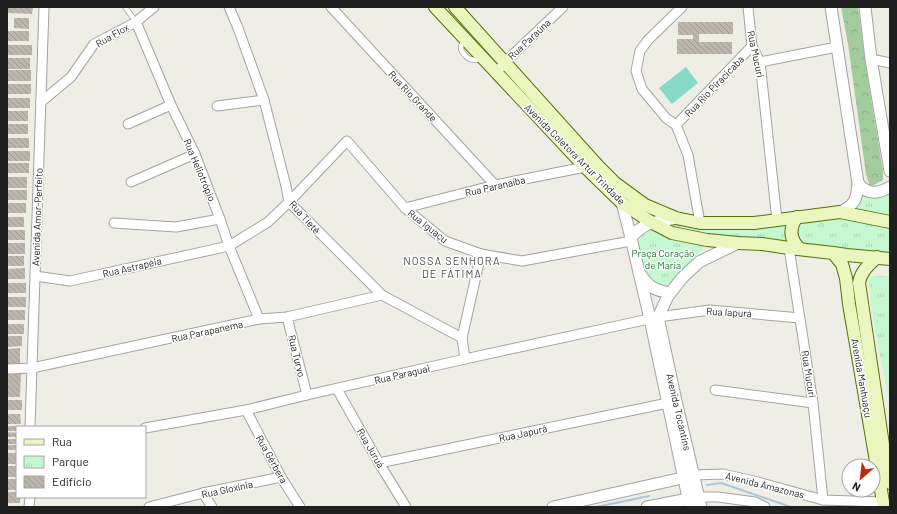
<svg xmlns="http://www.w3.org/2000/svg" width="897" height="514" font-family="Barlow,sans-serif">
<defs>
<pattern id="forest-crowns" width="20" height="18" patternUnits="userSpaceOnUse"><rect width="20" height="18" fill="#a3cc9d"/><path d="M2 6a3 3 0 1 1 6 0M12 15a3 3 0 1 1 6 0" fill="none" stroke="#8caf87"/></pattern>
<pattern id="park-tufts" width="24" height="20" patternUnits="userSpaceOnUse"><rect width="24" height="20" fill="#c5f7d1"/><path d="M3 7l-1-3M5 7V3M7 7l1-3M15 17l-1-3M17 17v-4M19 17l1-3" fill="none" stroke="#a9d3b3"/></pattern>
<pattern id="building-back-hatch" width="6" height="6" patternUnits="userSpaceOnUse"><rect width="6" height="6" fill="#bcb6af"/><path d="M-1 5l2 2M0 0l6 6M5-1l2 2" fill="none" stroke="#a19c96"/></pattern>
</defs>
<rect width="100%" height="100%" fill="#efeee6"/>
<path fill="url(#forest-crowns)" d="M841 7H858L867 74 883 171V180L870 187 866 174 848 44Z"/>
<g fill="url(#park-tufts)">
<path d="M862 192H889L890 196V219L850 212Z"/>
<path d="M836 216 890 226V254L803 245 797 228 813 219Z"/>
<path d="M789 222 790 244 721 237 668 228 675 223Z"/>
<path d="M652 229 708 245 698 253 671 285 666 287 660 288 644 275 637 242C638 234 644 230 652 229Z"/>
<path d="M868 276H890V403L875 332Z"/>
</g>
<path fill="#88dac7" d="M686 67 698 83 672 104 659 88Z"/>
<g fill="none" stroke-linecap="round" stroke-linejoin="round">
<g stroke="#a8c7da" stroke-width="2">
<path d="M707 485 721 483 791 507"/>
<path d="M596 507 649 496"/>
</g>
</g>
<g fill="url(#building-back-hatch)">
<path d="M8 7H33L32 14 8 13Z"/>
<path d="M14 18H29V29L14 28Z"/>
<path d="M678 22H733V34H699V42H732V54H677V39H693V35H678Z"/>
<rect x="7" y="31" width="22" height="10"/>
<rect x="7" y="45" width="25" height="10"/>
<rect x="7" y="58" width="23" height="11"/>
<rect x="7" y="70" width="24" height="11"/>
<rect x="7" y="84" width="24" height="10"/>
<rect x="7" y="98" width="23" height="10"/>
<rect x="7" y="111" width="21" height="10"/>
<rect x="7" y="124" width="21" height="10"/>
<rect x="7" y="138" width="22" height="10"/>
<rect x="7" y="151" width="23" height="10"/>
<rect x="7" y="163" width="22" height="10"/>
<rect x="7" y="177" width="20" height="11"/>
<rect x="7" y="190" width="20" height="10"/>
<rect x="7" y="203" width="19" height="10"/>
<rect x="7" y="217" width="17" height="10"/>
<rect x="7" y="230" width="18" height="10"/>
<rect x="7" y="243" width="18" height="11"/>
<rect x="7" y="256" width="17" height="10"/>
<path d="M25 268V279H7V269Z"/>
<rect x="7" y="283" width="19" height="10"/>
<rect x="7" y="297" width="19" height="10"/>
<rect x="7" y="310" width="18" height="10"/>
<rect x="7" y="324" width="17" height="10"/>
<path d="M7 336H22V346L7 347Z"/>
<path d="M20 348V363L7 364V349Z"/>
<path d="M7 373 21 374 20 397H7Z"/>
<rect x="7" y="400" width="15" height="10"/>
<path d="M7 414H20L21 424H7Z"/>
<rect x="7" y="426" width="10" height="5"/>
<path d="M7 432 17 433V437H7Z"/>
<rect x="7" y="439" width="10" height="5"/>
<rect x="7" y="445" width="10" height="5"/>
<rect x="7" y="453" width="10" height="11"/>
<rect x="7" y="466" width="10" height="11"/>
<rect x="7" y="479" width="10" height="11"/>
<path d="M7 492H17V497H20V503H7Z"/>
</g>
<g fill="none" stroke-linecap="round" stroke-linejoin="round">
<g stroke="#a3a3a3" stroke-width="6">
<g id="service">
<path d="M125 7 136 22"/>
<path d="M464 39C463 41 461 45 461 48 461 50 462 52 464 54 468 60 474 61 481 59"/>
</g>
</g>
<g stroke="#a3a3a3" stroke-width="11">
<g id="minor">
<path d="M229 7 238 28 264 100 286 186 289 202 382 295 462 338"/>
<path d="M331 7 495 185"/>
<path d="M682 7 648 40 640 51 636 71 642 89 666 118 676 125 688 155 700 223"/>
<path d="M748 7 752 46 760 62 777 220"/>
<path d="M136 22 171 105 195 154 220 219 229 246 259 319"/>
<path d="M871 59 890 63"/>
<path d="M760 62 837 47"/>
<path d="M501 67 505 62 563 7"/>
<path d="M41 102 71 77 94 44 136 22 154 7"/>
<path d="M217 106 264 100"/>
<path d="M128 124 171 105"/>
<path d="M676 125 752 46"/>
<path d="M131 182 195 154"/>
<path d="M405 208 495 185 585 167"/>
<path d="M114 223 176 227 220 219"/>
<path d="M789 248 813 403 823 500"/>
<path d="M35 276 70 281 229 246 268 222 289 202 347 141 405 208 445 241 481 254 522 261 631 241"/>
<path d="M287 317 307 395"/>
<path d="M465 359 462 338 481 254"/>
<path d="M7 369 32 368 259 319 287 317 382 295"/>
<path d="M337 389 379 463 406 507"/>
<path d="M715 390 813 403"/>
<path d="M246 410 281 477 300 507"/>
<path d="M30 427 44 7"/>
<path d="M145 428 246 410 307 395 465 359 658 317 710 310 800 318"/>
<path d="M379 463 668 403"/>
<path d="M694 475 723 474 758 482 823 500 883 502"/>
<path d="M203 493 212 507"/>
<path d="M699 497H718L755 502 765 507"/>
<path d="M29 507 30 497"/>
<path d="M149 507 203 493 281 477"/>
</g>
</g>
<g stroke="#a3a3a3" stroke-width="13">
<g id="tertiary">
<path d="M831 7 858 183C857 199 855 205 840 212"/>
<path d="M865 7 871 59 890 171"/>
<path d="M858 183C867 195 878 194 890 187"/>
<path d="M622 203 631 238 650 319 690 507"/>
<path d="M631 238C642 222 659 221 676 218"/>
<path d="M641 275C649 288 655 290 670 293"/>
<path d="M553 507 691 476"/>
<path d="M647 507 694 498"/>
<path d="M701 507 676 401 658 317 668 296 682 278 699 262 738 243"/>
</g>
</g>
<g stroke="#56710b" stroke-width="14">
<g id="secondary">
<path d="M435 7 585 167 622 203 651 222 672 233 707 240 738 243 762 244 789 248 833 253 847 255 890 259"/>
<path d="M455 7 598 166 615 183 645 205 676 218 700 223H754L840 212 890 222"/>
<path d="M797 217C789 228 789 239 800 249"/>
<path d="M833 253 842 264 846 278 849 304 883 502 886 507"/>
<path d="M877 257C868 266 861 271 859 283L886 465 890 483"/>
</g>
</g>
<use href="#service" stroke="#fff" stroke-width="4.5"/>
<use href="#minor" stroke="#fff" stroke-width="9"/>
<use href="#tertiary" stroke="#fff" stroke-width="11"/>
<use href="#secondary" stroke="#eaf6bd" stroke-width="12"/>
</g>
<g text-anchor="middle" stroke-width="3" stroke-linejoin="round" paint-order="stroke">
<g font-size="10" fill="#1f1f1f" stroke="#fff">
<text transform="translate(112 35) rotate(-30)" y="4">Rua Flox</text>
<text transform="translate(529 39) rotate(-43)" y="4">Rua Paraúna</text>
<text transform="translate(756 54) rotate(78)" y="4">Rua Mucuri</text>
<text transform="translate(714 86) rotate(-46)" y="4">Rua Rio Piracicaba</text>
<text transform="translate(413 96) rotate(47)" y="4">Rua Rio Grande</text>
<text transform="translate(575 154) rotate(45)" y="4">Avenida Coletora Artur Trindade</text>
<text transform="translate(200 170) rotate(67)" y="4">Rua Heliotrópio</text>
<text transform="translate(495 186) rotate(-13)" y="4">Rua Paranaíba</text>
<text transform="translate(37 217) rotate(-88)" y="4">Avenida Amor-Perfeito</text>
<text transform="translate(305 217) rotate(48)" y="4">Rua Tietê</text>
<text transform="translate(428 226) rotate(38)" y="4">Rua Iguaçu</text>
<text transform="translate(132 267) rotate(-13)" y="4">Rua Astrapéia</text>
<text transform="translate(729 312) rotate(3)" y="4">Rua Iapurá</text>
<text transform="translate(207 331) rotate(-12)" y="4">Rua Parapanema</text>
<text transform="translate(297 356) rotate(76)" y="4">Rua Turvo</text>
<text transform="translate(402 374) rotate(-13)" y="4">Rua Paraguai</text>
<text transform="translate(809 374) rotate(81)" y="4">Rua Mucuri</text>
<text transform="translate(862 378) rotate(80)" y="4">Avenida Manhuaçu</text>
<text transform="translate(679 412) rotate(77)" y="4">Avenida Tocantins</text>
<text transform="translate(523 433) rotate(-12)" y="4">Rua Japurá</text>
<text transform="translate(371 448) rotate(60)" y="4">Rua Juruá</text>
<text transform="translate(272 459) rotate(61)" y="4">Rua Gérbera</text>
<text transform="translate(765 485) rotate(14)" y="4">Avenida Amazonas</text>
<text transform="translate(227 489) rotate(-12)" y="4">Rua Gloxínia</text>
</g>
<g font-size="10" fill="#12782b" stroke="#fff">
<text x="663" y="257">Praça Coração<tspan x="663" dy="12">de Maria</tspan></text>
</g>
<g font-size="11" letter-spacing="1" fill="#525252" stroke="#fff">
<text x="452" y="265">NOSSA SENHORA<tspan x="452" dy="13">DE FÁTIMA</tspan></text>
</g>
</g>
<rect width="897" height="514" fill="none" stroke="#1f1f1f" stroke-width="16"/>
<rect x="16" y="426" width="130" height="72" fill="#ffffff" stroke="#a5a5a5"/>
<rect x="24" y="439" width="20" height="6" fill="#eaf6bd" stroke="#a5a5a5"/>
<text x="52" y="446" font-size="12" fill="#1f1f1f">Rua</text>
<rect x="24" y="456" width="20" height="12" fill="url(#park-tufts)" stroke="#a5a5a5"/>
<text x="52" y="466" font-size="12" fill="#1f1f1f">Parque</text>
<rect x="24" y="476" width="20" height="12" fill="url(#building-back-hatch)" stroke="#a5a5a5"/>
<text x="52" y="486" font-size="12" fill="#1f1f1f">Edifício</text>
<g transform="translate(861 478) rotate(208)"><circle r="19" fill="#ffffff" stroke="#a5a5a5"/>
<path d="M0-3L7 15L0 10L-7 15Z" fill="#c3280b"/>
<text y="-6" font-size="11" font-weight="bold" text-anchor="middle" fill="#1f1f1f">N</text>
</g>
</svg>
